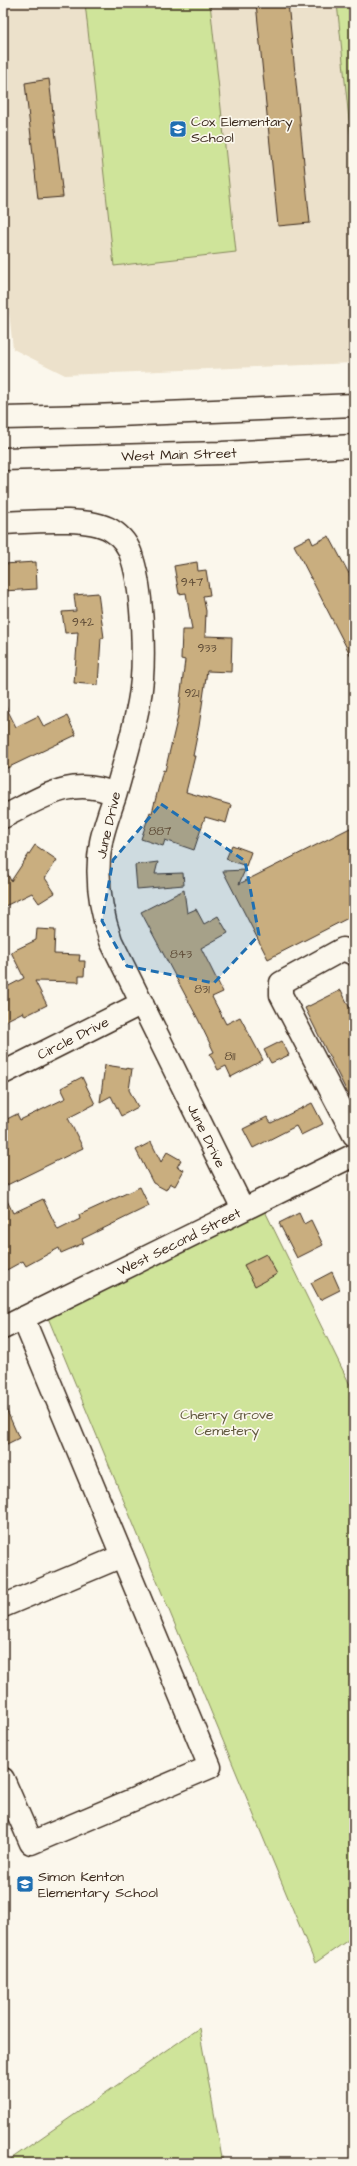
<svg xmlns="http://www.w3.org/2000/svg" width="357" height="2166" font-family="'Architects Daughter',sans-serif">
<rect width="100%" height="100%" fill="#fbf7ec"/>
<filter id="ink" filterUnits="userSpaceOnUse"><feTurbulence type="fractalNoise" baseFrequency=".025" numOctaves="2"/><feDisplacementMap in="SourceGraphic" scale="8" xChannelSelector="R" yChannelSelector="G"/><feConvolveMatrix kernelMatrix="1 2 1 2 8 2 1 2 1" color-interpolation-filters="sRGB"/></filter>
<g filter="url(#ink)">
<path fill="#ece1cb" d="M3 3H354V363L65 375 13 349 3 256Z"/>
<g fill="#cfe49a" stroke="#85875c">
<path d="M85 3H210L236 252 114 266Z"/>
<path d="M337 3H354V169Z"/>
<path d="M260 1201 354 1393V1936L315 1963 44 1308Z"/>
<path d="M199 2028 223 2163H5Z"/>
</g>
<g fill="#c9ae7f" stroke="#3b2a1e">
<path d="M256 3H288L310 223 278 226Z"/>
<path d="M49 79 63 197 38 199 25 83Z"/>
<path d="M329 536 354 583V662L294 545 310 537 313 544Z"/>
<path d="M36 562 37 589 3 591V564Z"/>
<path d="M197 562 198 571 206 570 210 595 203 596 206 611 205 636 232 637 231 672 207 671 199 726 193 756H195L186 792 231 805 226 823 205 817 194 850 165 840 163 846 141 839 150 812 152 813 163 770 165 771 178 716 185 660 181 659 182 630H192L186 593 179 594 174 566Z"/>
<path d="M98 593 104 638H101L98 685 74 683 78 632 65 633 62 612 76 611 74 595Z"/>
<path d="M3 701 16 727 38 716 44 727 67 716 76 735 3 770Z"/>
<path d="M354 826V915L268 959 223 871 245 870 239 884Z"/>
<path d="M35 845 57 860 45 878 55 893 39 903 32 893 3 907V865L11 881Z"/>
<path d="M232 845 251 852 246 866 226 859Z"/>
<path d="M158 862 155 874 183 873 184 885 137 889 135 865Z"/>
<path d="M184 890 187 913 196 909 204 924 218 916 228 933 201 948 223 992 212 997 226 1024 240 1017 263 1060 231 1077 226 1066 218 1070 210 1054 214 1052 198 1019 141 912Z"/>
<path d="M37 929 55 930 54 954 80 955 79 961H85L84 976H79V982L35 981 47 1005 25 1016 23 1012 3 1022V989L24 978 11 952 36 940Z"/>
<path d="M341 990 354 1017V1106L305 1008Z"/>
<path d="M282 1041 289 1055 271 1063 264 1050Z"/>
<path d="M105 1065 132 1069 129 1090 138 1107 121 1116 111 1096 100 1102Z"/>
<path d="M82 1077 95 1104 68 1118 83 1148 3 1187V1121L17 1114 20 1120 66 1098 61 1088Z"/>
<path d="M312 1103 323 1124 301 1135 296 1126 253 1148 243 1129 267 1117 271 1123Z"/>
<path d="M151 1142 161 1162 167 1152 181 1160 177 1167 184 1170 175 1186 170 1183 166 1190 153 1183 136 1150Z"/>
<path d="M140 1187 149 1206 82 1239 84 1243 61 1253 59 1248 26 1266 23 1261 3 1272V1192L13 1213 43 1199 58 1230 80 1219 79 1215Z"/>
<path d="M299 1213 304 1224 311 1220 323 1245 297 1258 279 1223Z"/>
<path d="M266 1254 277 1274 255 1286 244 1265Z"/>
<path d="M332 1272 340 1290 320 1300 311 1283Z"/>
<path d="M3 1402 19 1438 3 1446Z"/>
</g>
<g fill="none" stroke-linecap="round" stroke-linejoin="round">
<g stroke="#3b2a1e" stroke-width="25">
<g id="minor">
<path id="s1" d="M3 523C30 522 88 516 111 530 121 536 129 546 132 558 143 592 146 667 139 702 133 734 124 765 115 796 110 811 104 827 101 842 95 876 100 909 111 941L243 1209"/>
<path d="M3 817C42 798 71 775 115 794"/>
<path d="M354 954 343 949 281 983V995L354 1135"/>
<path id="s2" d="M3 1073 142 1003"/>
<path d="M3 1606 122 1556"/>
<path d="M3 1779 31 1843 210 1767 23 1318"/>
</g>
</g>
<g stroke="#3b2a1e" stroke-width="25">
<g id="major">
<path d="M3 418 93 416 354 405"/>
<path id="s3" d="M3 459 222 453 354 446"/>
<path id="s4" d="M3 1328 354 1155"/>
</g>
</g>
<use href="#minor" stroke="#fbf7ec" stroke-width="22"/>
<use href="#major" stroke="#fbf7ec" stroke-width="22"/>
</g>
</g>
<path fill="#1f6fb2" fill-opacity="0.2" stroke="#1f6fb2" stroke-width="3" stroke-dasharray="8 5" stroke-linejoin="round" d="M161 804 245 861 259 935 214 983 127 966 102 921 113 860Z"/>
<defs>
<g id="school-square" transform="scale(0.9)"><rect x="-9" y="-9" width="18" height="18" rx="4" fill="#1f6fb2" stroke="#fbf7ec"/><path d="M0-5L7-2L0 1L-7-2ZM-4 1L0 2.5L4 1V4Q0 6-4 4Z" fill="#fff"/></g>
</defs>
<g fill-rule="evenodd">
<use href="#school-square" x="178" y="129"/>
<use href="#school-square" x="25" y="1884"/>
</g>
<g text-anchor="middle" stroke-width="3.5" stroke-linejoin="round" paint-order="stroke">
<g font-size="12" fill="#5e4b36">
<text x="192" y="586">947</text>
<text x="83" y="626">942</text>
<text x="207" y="652">933</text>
<text x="192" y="697">921</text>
<text x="160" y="835">887</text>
<text x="181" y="958">843</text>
<text x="202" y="993">831</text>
<text x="230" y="1060">811</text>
</g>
<g font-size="14" fill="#3b2a1e" stroke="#fbf7ec" text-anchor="start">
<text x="191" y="126">Cox Elementary<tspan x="191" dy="16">School</tspan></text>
<text x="38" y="1881">Simon Kenton<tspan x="38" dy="16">Elementary School</tspan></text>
</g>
<g font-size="14" fill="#3b2a1e" stroke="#fbf7ec">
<text dy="5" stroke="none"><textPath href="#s3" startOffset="176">West Main Street</textPath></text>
<text transform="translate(108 825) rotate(-77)" y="5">June Drive</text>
<text dy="5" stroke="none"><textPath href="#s2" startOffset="78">Circle Drive</textPath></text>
<text dy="5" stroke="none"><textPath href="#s1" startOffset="753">June Drive</textPath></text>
<text dy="5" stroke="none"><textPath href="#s4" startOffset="196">West Second Street</textPath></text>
</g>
<g font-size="14" fill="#60583d" stroke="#fbf7ec">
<text x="227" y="1419">Cherry Grove<tspan x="227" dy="16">Cemetery</tspan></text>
</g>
</g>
<rect width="357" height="2166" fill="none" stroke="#fbf7ec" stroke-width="16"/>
<rect x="8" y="8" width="341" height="2150" fill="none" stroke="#3b2a1e" stroke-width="1.5" filter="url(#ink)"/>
</svg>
